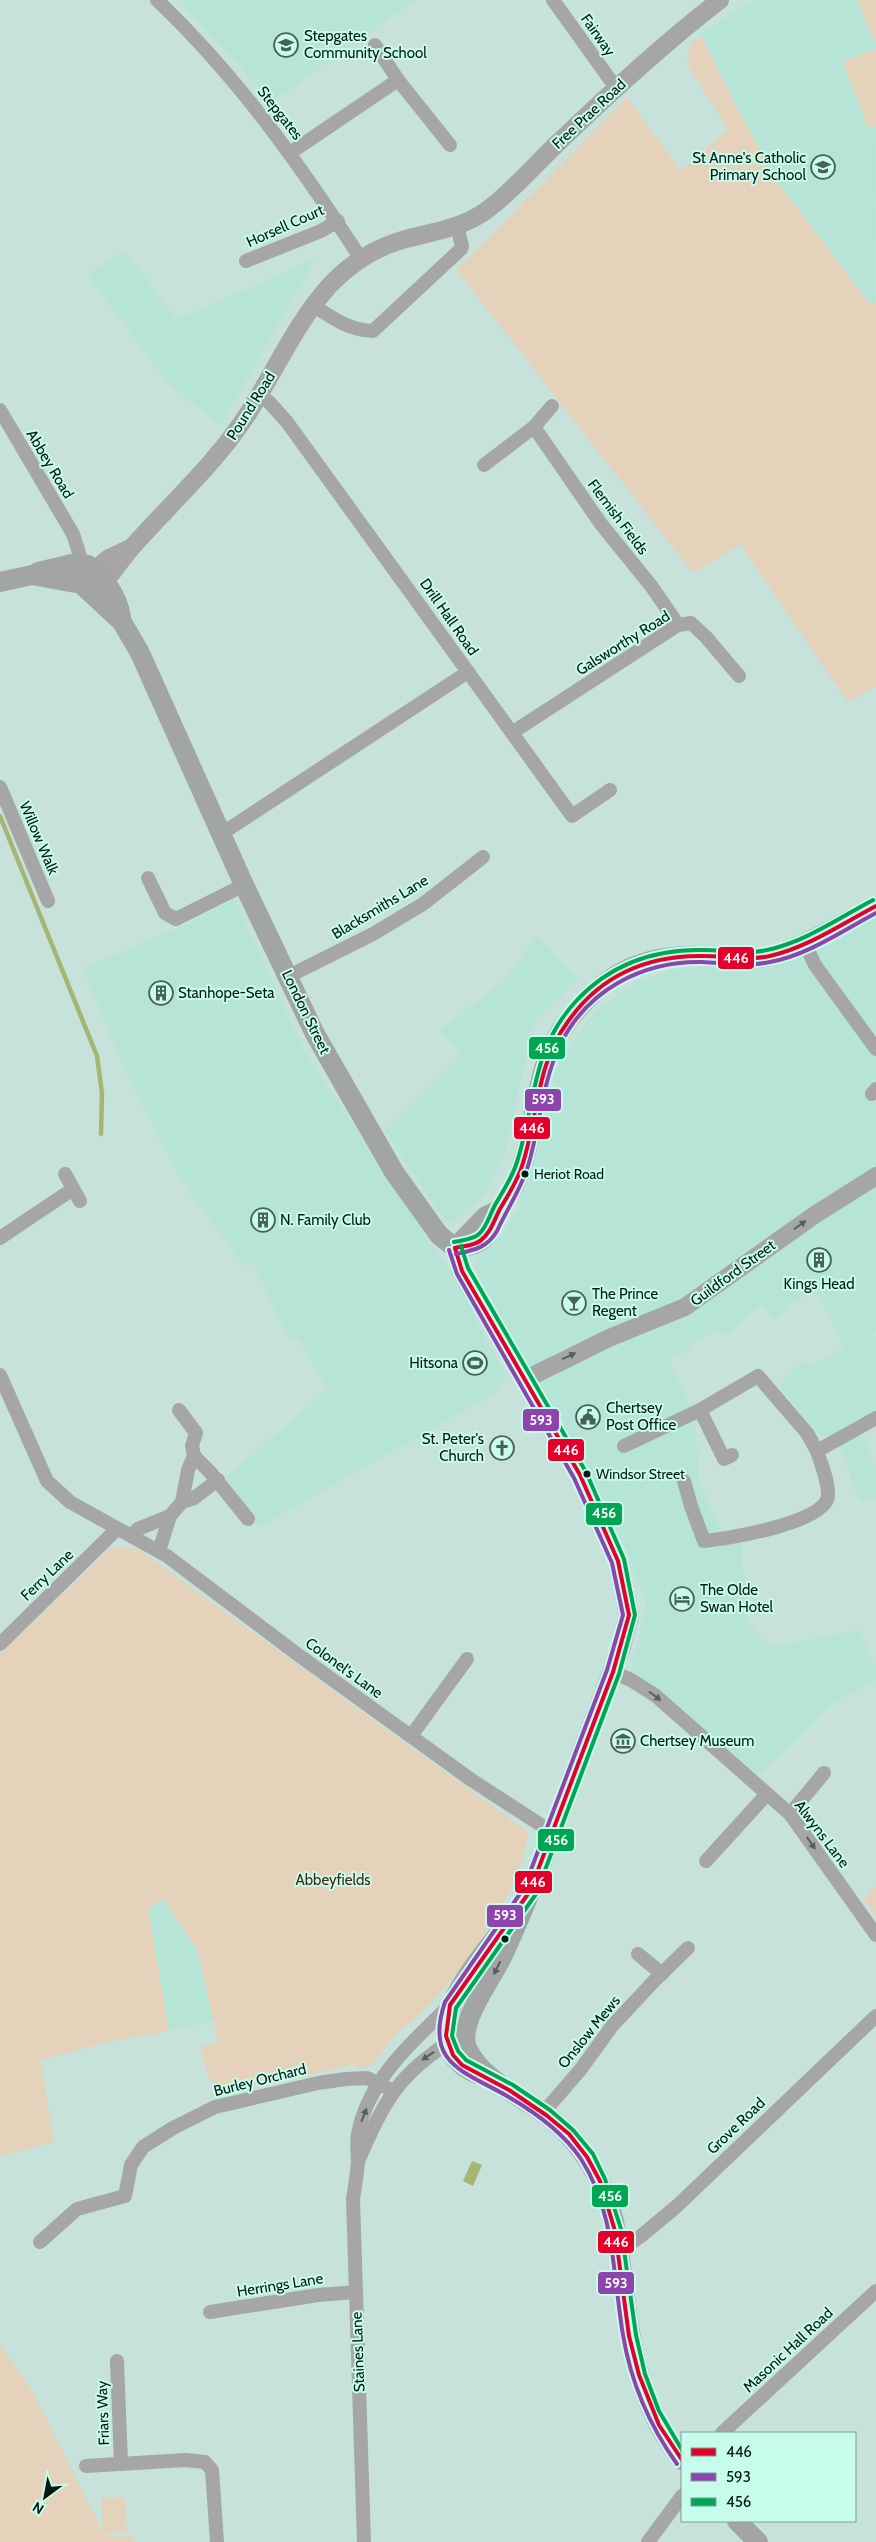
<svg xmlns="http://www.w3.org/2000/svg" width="876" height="2542" font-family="Cabin,sans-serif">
<rect width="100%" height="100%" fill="#c6e2da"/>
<g fill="#b6e4d7">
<path d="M183 0H416L273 101 183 6Z"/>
<path d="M753 0H876L875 303H869L779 184 736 106 700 34Z"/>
<path d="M124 251 177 320 315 259 221 425 168 384 88 275Z"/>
<path d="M234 898 304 1050 427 1239 454 1276 506 1378 497 1392 261 1526 253 1521 226 1477 328 1390 299 1339 289 1338 254 1265H243L180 1178 123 1065 83 969 194 921Z"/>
<path d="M876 914V1330L873 1332 876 1339V1419L862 1432 876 1468V1497L860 1502 839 1445 816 1432 779 1386 805 1360 812 1366 845 1347 816 1291 784 1308 786 1311 774 1320 761 1305 729 1334 715 1331 691 1344V1348L669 1359 695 1419 699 1480 718 1526 742 1545 741 1558 746 1590V1619L764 1641 774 1646 859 1630 876 1668V1680L833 1703 758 1777 630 1674 647 1603 625 1547 475 1268 474 1260 504 1233 519 1206 532 1170 551 1098 556 1069 585 1023 597 1010 636 982 667 972 691 967 769 969Z"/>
<path d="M538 936 578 979 534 1022 504 1157 484 1195 450 1223 438 1211 385 1130 461 1054 440 1030 503 982Z"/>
<path d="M162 1898 198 1951 214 2020 169 2031 148 1909Z"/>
</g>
<g fill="#e4d2ba">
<path d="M858 0H876V40L872 38Z"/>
<path d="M702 37 736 106 779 184 869 303 876 302V686L848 702 740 544 693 573 456 269 481 246 627 97 681 171 728 129 687 64 691 42Z"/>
<path d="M874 49 876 54V125L868 128 843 62Z"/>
<path d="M112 1547 138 1549 528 1832C523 1891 464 1968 424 2010 414 2020 403 2028 393 2038 385 2046 378 2061 368 2067 363 2069 355 2066 349 2066L232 2091C208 2094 205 2063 200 2047L218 2042 198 1951 162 1898 148 1909 169 2031 101 2044 40 2060 54 2142 0 2156V1654Z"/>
<path d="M876 1885V1917L864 1899Z"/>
<path d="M0 2345 33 2392 103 2532 102 2498 125 2497 127 2532 104 2533 112 2537 133 2536V2542H0Z"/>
</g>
<path fill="#a6b672" d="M472 2161 482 2165 473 2186 463 2181Z"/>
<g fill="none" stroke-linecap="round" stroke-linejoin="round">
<path stroke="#a6b672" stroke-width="4.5" d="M0 816 97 1056 102 1093 101 1134"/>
<g stroke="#a7a6a6" stroke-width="14">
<path d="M157 0C238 77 301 166 361 259"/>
<path d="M553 0 616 88"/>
<path d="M375 45 398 80 450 145"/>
<path d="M290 153 398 80"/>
<path d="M246 261 321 231 338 221"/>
<path d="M314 306C332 318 351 331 373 331L461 249 462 246 457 226"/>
<path d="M0 410 73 534 80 556 81 573"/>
<path d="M534 427 601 524 652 587 678 625"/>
<path d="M484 465 534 427 552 406"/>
<path d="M468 672 572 816 610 790"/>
<path d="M513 732 678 625 691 623 706 637 739 676"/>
<path d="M0 787 48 901"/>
<path d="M221 834 468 672 287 422 269 402 259 395"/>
<path d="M148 878 165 913 176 919 244 885"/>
<path d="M804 942 815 965 876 1049"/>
<path d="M289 976 373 934 423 904 483 857"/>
<path d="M872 1094 876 1089"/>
<path d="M65 1174 80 1201"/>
<path d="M0 1238 73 1189"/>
<path d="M0 1375 47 1481 70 1502 167 1556 297 1654 470 1779 553 1833"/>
<path d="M700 1410 724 1459 732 1455"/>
<path d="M624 1446 700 1410 758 1376 807 1433 817 1451"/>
<path d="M194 1456 210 1472 248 1519"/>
<path d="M684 1481 691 1506 704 1541C726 1539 826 1523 828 1496 829 1482 821 1464 817 1451L876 1418"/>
<path d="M182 1502 194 1498 218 1480"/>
<path d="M131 1536 138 1529 170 1516"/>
<path d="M159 1551 170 1516 182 1502 188 1470 194 1456 192 1446 196 1433 179 1410"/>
<path d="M0 1644 117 1529"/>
<path d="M613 1672 631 1680 656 1696 790 1814 876 1935"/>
<path d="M411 1736 467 1659"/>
<path d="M790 1814 824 1773"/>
<path d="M706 1861 767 1794"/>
<path d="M638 1954 662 1974"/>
<path d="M543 2113 581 2069 612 2026 655 1980 688 1948"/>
<path d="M359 2159C385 2100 398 2074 454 2039"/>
<path d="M40 2242 77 2209 125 2196 131 2165 143 2147 173 2128 215 2107 318 2083 346 2079 367 2078 394 2091"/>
<path d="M619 2251 641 2236 677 2206 876 2016"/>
<path d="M210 2312 318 2295 356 2292"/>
<path d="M117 2361 121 2464"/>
<path d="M722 2433 876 2291"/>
<path d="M86 2466 186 2460 205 2462 212 2470 217 2542"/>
<path d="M364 2542 353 2199C355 2187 357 2174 358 2161 358 2152 356 2143 358 2134 368 2080 412 2042 450 2005"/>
<path d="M648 2542 682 2496"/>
</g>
<g stroke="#a7a6a6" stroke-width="18">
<path d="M84 579 109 558 132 547"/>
<path d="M95 592C111 578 120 560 134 545 173 501 215 464 247 415 274 373 297 321 330 285 348 266 372 250 396 242 427 232 460 230 487 210 514 190 537 162 561 140 612 91 664 43 720 0"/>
<path d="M526 1379 609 1338 685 1307 816 1214 876 1176"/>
</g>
<g stroke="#a2a5a4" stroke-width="20">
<path d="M38 572 72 564 88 565C104 577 118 597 121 617"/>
<path d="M0 582 32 575 81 584 122 622 140 653 244 885 315 1034 394 1172 439 1235 455 1248 462 1271 580 1475 618 1561 629 1615 620 1650C606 1690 590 1730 575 1771 553 1833 531 1895 503 1955 492 1979 455 2025 468 2050 483 2079 516 2094 541 2111 575 2135 597 2168 610 2207 617 2228 619 2252 622 2275 631 2344 637 2403 682 2460"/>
<path d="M455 1248C462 1246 471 1246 477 1243 492 1235 493 1221 500 1209 504 1201 510 1194 514 1186 539 1134 530 1071 567 1022 604 974 641 954 703 956 725 957 748 961 770 956 802 949 846 921 876 906"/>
<path d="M455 1248 486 1216 499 1210"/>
<path d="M477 2074C402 2039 481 1959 510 1919"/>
<path d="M737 2521 758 2542"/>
</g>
<g stroke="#c7fbec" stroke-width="8">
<g id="bus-1">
<path d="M455 1248 462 1271 580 1475 618 1561 629 1615 613 1672 530 1891 450 2005 446 2036 453 2055 462 2065 509 2090 546 2115 569 2134 587 2157 600 2181 615 2231 629 2336 639 2375 659 2425 682 2460"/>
<path d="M455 1248C463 1246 473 1246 480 1241 491 1233 494 1220 500 1209 508 1195 517 1182 522 1166 538 1118 536 1065 567 1023 599 976 647 955 703 956 725 956 748 961 770 956 808 947 842 924 876 906"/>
</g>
</g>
<g stroke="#c7fbec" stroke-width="8">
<g id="bus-2">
<path d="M449 1250 457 1274 574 1478 612 1563 623 1615 607 1670 524 1888 445 2002C424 2064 464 2071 507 2096 535 2112 563 2132 581 2159 615 2211 613 2277 623 2335 631 2383 649 2425 677 2464"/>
<path d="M456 1254C474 1250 487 1248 497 1231 507 1209 521 1189 528 1166 540 1126 542 1083 560 1045 587 990 642 961 702 962 725 963 747 967 770 962 808 955 842 931 876 913"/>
</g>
</g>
<g stroke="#c7fbec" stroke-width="8">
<g id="bus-3">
<path d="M454 1242C462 1240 472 1240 479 1234 487 1227 490 1214 495 1205 503 1191 511 1179 516 1165 536 1105 530 1050 577 1000 611 964 653 949 703 950 724 950 746 955 767 950 805 942 839 918 873 900"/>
<path d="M461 1246 468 1268 586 1472 624 1559 635 1615 619 1674 536 1894 456 2008 452 2036 458 2051 466 2060 513 2085 550 2110 573 2130 593 2154 605 2179 621 2229 636 2335 645 2374 659 2411 682 2450"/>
</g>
</g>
<use href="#bus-1" stroke="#e4002b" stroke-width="4"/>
<use href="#bus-2" stroke="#8e44ad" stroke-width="4"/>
<use href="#bus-3" stroke="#00a651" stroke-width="4"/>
</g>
<defs><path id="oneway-solid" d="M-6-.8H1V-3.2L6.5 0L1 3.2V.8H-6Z" transform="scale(1.25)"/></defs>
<g fill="#56605d">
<use href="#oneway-solid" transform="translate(800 1225) rotate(-35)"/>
<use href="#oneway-solid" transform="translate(569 1356) rotate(-25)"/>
<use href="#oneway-solid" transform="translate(655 1696) rotate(37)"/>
<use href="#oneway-solid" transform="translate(811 1843) rotate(55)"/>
<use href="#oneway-solid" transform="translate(428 2056) rotate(146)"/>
<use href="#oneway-solid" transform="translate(364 2115) rotate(-69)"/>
</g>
<use fill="#545f5c" href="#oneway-solid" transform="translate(497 1968) rotate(116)"/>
<defs>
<g id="school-ring" transform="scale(1.25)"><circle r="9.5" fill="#c7fbec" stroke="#495f59" stroke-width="1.5"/><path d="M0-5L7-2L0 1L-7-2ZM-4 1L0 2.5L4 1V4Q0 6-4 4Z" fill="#495f59"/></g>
<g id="building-ring" transform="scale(1.25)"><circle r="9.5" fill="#c7fbec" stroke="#495f59" stroke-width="1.5"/><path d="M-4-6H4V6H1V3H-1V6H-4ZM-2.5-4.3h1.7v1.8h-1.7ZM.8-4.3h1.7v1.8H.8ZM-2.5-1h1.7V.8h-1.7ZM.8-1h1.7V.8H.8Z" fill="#495f59"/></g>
<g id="bar-ring" transform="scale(1.25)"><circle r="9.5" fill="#c7fbec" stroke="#495f59" stroke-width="1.5"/><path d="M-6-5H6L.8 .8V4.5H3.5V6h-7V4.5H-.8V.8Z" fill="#495f59"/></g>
<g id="stadium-ring" transform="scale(1.25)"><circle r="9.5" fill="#c7fbec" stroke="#495f59" stroke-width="1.5"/><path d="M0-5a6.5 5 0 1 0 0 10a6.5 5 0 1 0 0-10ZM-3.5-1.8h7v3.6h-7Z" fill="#495f59"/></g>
<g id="civic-ring" transform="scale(1.25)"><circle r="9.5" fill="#c7fbec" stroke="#495f59" stroke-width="1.5"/><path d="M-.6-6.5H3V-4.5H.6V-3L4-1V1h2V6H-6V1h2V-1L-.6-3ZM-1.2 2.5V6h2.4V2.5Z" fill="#495f59"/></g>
<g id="church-ring" transform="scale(1.25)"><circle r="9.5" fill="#c7fbec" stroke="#495f59" stroke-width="1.5"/><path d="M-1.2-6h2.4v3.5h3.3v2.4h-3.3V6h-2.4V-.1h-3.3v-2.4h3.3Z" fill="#495f59"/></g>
<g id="hotel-ring" transform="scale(1.25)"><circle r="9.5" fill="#c7fbec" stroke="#495f59" stroke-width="1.5"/><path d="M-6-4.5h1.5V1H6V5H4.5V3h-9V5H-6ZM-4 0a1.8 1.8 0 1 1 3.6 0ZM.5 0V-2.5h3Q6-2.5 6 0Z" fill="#495f59"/></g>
<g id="museum-ring" transform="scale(1.25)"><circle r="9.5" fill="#c7fbec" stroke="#495f59" stroke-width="1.5"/><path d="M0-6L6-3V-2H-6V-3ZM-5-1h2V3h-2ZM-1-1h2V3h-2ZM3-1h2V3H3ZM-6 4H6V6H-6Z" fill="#495f59"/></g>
</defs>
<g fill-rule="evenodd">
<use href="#school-ring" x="286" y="45"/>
<use href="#school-ring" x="823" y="167"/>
<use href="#building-ring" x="161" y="993"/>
<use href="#building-ring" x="263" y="1220"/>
<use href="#building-ring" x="819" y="1260"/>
<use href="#bar-ring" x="574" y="1303"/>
<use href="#stadium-ring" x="475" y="1363"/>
<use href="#civic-ring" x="588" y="1417"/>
<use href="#church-ring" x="502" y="1448"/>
<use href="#hotel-ring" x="682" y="1599"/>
<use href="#museum-ring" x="623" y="1741"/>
</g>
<g fill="#051914" stroke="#c7fbec" stroke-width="2">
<circle cx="525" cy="1174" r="4.5"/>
<circle cx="587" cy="1474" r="4.5"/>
<circle cx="505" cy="1939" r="4.5"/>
</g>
<g text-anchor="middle" stroke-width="4" stroke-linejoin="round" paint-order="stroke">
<g font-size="14" fill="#051914" stroke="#c7fbec" text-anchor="start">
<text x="534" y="1179">Heriot Road</text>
<text x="596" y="1479">Windsor Street</text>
</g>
<g font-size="15" fill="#051914" stroke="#c7fbec">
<text transform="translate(598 35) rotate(55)" y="5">Fairway</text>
<text transform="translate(280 113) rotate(52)" y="5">Stepgates</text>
<text transform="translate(589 114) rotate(-43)" y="5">Free Prae Road</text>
<text transform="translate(285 226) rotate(-24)" y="5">Horsell Court</text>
<text transform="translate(251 406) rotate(-58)" y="5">Pound Road</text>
<text transform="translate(50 464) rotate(59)" y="5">Abbey Road</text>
<text transform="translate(618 517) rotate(53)" y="5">Flemish Fields</text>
<text transform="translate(449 617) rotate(55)" y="5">Drill Hall Road</text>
<text transform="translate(623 643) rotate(-32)" y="5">Galsworthy Road</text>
<text transform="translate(39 838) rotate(67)" y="5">Willow Walk</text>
<text transform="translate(380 907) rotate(-31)" y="5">Blacksmiths Lane</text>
<text transform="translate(306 1012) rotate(64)" y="5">London Street</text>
<text transform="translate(733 1273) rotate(-36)" y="5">Guildford Street</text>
<text transform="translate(47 1575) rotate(-44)" y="5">Ferry Lane</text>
<text transform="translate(344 1668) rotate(36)" y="5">Colonel's Lane</text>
<text transform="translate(822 1834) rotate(53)" y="5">Alwyns Lane</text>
<text transform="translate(589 2032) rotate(-51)" y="5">Onslow Mews</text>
<text transform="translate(260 2080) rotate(-14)" y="5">Burley Orchard</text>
<text transform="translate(736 2126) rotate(-44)" y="5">Grove Road</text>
<text transform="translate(280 2285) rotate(-9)" y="5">Herrings Lane</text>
<text transform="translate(788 2350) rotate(-43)" y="5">Masonic Hall Road</text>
<text transform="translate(358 2352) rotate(-92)" y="5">Staines Lane</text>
<text transform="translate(103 2413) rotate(-92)" y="5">Friars Way</text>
</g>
<g font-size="15" fill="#051914" stroke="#c7fbec" text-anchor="start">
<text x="304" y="41">Stepgates<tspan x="304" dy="17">Community School</tspan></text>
<text x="806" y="163" text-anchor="end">St Anne's Catholic<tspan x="806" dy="17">Primary School</tspan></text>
<text x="178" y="998">Stanhope-Seta</text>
<text x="280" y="1225">N. Family Club</text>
<text x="819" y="1289" text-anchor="middle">Kings Head</text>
<text x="592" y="1299">The Prince<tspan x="592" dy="17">Regent</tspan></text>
<text x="458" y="1368" text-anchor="end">Hitsona</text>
<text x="606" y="1413">Chertsey<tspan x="606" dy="17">Post Office</tspan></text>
<text x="484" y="1444" text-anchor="end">St. Peter's<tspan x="484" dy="17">Church</tspan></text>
<text x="700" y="1595">The Olde<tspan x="700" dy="17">Swan Hotel</tspan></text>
<text x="640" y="1746">Chertsey Museum</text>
</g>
<g font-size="15" fill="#46270f" stroke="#c7fbec">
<text x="333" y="1885">Abbeyfields</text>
</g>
</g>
<g stroke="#c7fbec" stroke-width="2">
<rect x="717" y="946" width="38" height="24" rx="5" fill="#e4002b"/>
<rect x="528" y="1036" width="38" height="24" rx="5" fill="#00a651"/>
<rect x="524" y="1088" width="38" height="24" rx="5" fill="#8e44ad"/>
<rect x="513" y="1116" width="38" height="24" rx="5" fill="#e4002b"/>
<rect x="522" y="1408" width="38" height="24" rx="5" fill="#8e44ad"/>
<rect x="547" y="1438" width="38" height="24" rx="5" fill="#e4002b"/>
<rect x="585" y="1502" width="38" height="24" rx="5" fill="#00a651"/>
<rect x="537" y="1828" width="38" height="24" rx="5" fill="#00a651"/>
<rect x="514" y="1870" width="39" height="24" rx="5" fill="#e4002b"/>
<rect x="486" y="1904" width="38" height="24" rx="5" fill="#8e44ad"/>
<rect x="591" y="2184" width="38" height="24" rx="5" fill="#00a651"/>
<rect x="597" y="2230" width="38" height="24" rx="5" fill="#e4002b"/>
<rect x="597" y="2271" width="38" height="24" rx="5" fill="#8e44ad"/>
</g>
<g font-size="14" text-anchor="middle" font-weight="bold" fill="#fff">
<text x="736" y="963">446</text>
<text x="547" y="1053">456</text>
<text x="543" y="1104">593</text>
<text x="532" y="1133">446</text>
<text x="541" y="1425">593</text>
<text x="566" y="1455">446</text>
<text x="604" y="1518">456</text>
<text x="556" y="1845">456</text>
<text x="533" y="1887">446</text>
<text x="505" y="1920">593</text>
<text x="610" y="2201">456</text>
<text x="616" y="2247">446</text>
<text x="616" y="2288">593</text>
</g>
<rect x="681" y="2432" width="175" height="90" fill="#c7fbec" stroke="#79a196"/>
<rect x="691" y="2448" width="25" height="8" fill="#e4002b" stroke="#79a196"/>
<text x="726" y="2457" font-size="15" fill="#051914">446</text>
<rect x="691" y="2473" width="25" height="8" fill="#8e44ad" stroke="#79a196"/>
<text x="726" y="2482" font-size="15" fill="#051914">593</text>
<rect x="691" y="2498" width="25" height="8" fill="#00a651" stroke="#79a196"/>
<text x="726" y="2507" font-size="15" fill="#051914">456</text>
<g transform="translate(45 2497) rotate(212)" stroke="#c7fbec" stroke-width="4" paint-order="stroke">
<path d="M0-4L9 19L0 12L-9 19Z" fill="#051914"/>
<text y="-8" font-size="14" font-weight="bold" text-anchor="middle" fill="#051914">N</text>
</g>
</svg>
